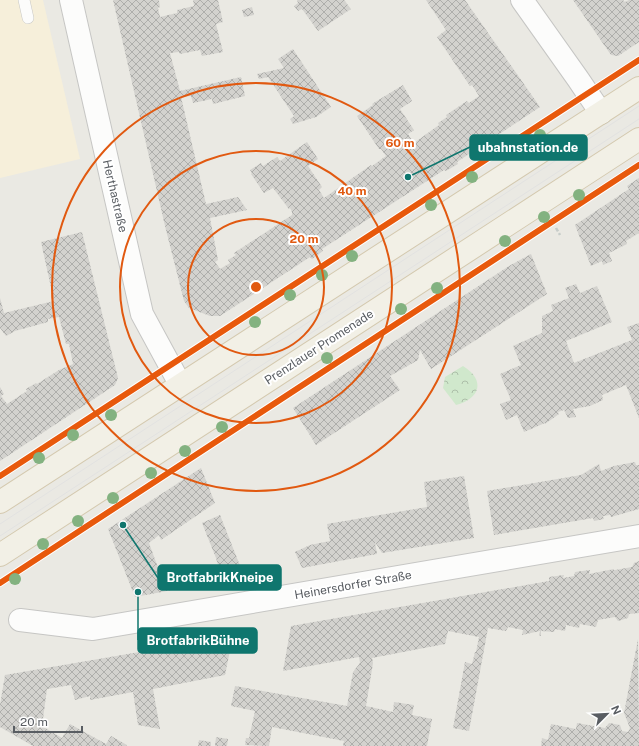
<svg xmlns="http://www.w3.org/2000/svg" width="639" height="746" font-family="'Public Sans',sans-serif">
<defs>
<pattern id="forest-crowns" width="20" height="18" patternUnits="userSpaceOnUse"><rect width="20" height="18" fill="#d0e8cc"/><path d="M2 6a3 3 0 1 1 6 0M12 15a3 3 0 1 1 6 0" fill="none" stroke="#acbfa9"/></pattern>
<pattern id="building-cross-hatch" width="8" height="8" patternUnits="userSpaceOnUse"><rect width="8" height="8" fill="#d3d2ce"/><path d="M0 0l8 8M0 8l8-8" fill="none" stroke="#aeaeab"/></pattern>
</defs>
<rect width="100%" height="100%" fill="#eae9e3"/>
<path fill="#f6efda" d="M0 0H43L80 159 0 178Z"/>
<path fill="url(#forest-crowns)" d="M463 366C486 380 480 399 456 405L443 388 445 377Z"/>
<g fill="url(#building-cross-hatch)">
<path d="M113 0H159L160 7 158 8 160 17 177 13V10L194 6 193 0H218L223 22 216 24 223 52 202 56 200 50 180 54 179 52 170 53 180 91 241 77 245 96 213 104 212 99 193 103 191 96 181 97 206 204 238 197 247 210 210 218 218 260 215 262 220 269 230 263 228 260 236 255 234 253 292 215V212L290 208 289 209 273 188 264 193 251 174 252 173 250 170 261 163 263 166 277 157 280 161 307 142 318 159 308 166 322 187 319 190 324 198 371 165 372 166 386 156 381 149H379L357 116 373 105 372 104 403 85 412 101 400 109 414 130 408 134 414 143 439 125 438 123 447 117 446 115 467 101 469 103 479 96 472 85 470 86 437 37 446 30 426 0H465L540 107 457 162 458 164 446 171 444 170 322 249 323 251 312 259 310 257 220 316H210L189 308 184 301 165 226Z"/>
<path d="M297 0H344L351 9 318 31 302 9 298 11 294 6 298 3Z"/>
<path d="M573 0H623L625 2 629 0H639V42L618 56 611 55Z"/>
<path d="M252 7 254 15 244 17 242 10Z"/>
<path d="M293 49 331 107 316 117 293 124 290 119 294 116 268 77 259 79 257 74 284 68 278 59Z"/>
<path d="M639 178V233L626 241 627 244 609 253 612 261 603 265 602 261 591 266 575 225 629 189 627 186Z"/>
<path d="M82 232 118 378 115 385 0 461V387L4 394 1 396 7 404 27 391 26 389 36 383 37 384 59 370 73 364 69 344H66L59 317 48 319V322L15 331 6 336 0 328V298L4 313 54 301 41 242Z"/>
<path d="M531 254 547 294 431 369 420 350 418 360 390 376 400 390 316 445 293 408 509 266Z"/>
<path d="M576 284 580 293 597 286 612 322 566 341 574 363 632 340 627 327 639 323V418L626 385 602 395 603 400 590 406 573 409 576 417 568 418 564 410 558 412 559 414 545 424V423L524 432 517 415 506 420 500 404 511 400 500 374 521 365 513 346 542 333V316L553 311 551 305 569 298 565 288Z"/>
<path d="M635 462 636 465H639V509L611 517 610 515 603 516 604 519 594 521 593 518 494 535 487 491 581 475 599 464 601 471 614 466Z"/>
<path d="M201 468 215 503 161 540 159 535 149 543 160 573 196 568 199 585 135 597 108 529Z"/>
<path d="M464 476 474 538 382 553 375 542 377 554 302 568 295 552 310 545 330 541 327 524 427 507 424 482Z"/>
<path d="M220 515 235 553 245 578 223 582 216 558 202 523Z"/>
<path d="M639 561V613L629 614 628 618 618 621 615 617 598 620 596 627 580 624 579 628 566 625 565 631 555 629 554 632 541 631V636L539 635 540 631 522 635 523 630 508 627 506 631 488 628 469 731 453 728 465 662 472 664 475 652H476L479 637 448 631 445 644 372 658 373 663 366 706 393 712 394 702 414 705 412 715 432 719 427 746H343L344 741 272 727 269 746 245 745 246 738H249L255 711 231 706 235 686 347 706 353 672 360 663 359 657 283 671 291 626 549 581V577L564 575 563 578 574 576 575 572 590 570 589 574 614 569V570H615L632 567 634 563Z"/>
<path d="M233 636 225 675 153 689 160 729 138 725 133 692 90 700V696L75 700 71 685 47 689 42 726 62 738 70 724 106 744 111 736 127 745 126 746H33L0 727V705L5 675Z"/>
<path d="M638 639 639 746H541L542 738 548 740 551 724 576 729 577 723 605 728 609 723 620 725 622 731 628 732 630 728 624 713Z"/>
<path d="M216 737 228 739 227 746H215Z"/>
<path d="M199 740 211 742V746H198Z"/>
</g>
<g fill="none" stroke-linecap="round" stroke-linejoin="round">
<g stroke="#c6c6c4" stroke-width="12">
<path id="service" d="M24 0 28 18"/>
</g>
<g stroke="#c6c6c4" stroke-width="24">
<g id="minor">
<path d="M71 0 142 314 180 384"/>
<path d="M522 0 578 79 601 113"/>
<path d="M20 620 93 629 639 536"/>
</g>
</g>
<g stroke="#d4c9af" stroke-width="24">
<g id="primary">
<path d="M0 502 639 88"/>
<path d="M0 555 639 139"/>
</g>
</g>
<path stroke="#c6ccc9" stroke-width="2.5" stroke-dasharray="4 2" stroke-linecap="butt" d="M556 228 560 235"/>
<use href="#service" stroke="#fcfcfb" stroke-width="11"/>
<use href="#minor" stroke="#fcfcfb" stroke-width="22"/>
<use href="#primary" stroke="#f2f0e6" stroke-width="22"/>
<g stroke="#e2e2e1" stroke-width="1">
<path d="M0 524 639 106"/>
<path d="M0 536 639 119"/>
</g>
<g stroke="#fff" stroke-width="8">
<g id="cycleway">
<path d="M0 476 639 60"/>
<path d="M0 583 639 165"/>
</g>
</g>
<use href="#cycleway" stroke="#e8590c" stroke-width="6"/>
</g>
<g fill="#83b280">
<circle cx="540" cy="135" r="6"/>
<circle cx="472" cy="177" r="6"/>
<circle cx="579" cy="195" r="6"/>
<circle cx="431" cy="205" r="6"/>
<circle cx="544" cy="217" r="6"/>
<circle cx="505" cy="241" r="6"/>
<circle cx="352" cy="256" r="6"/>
<circle cx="322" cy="275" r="6"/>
<circle cx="437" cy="288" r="6"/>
<circle cx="290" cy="295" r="6"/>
<circle cx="401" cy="309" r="6"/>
<circle cx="255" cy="322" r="6"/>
<circle cx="327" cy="358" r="6"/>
<circle cx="111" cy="415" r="6"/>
<circle cx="222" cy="427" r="6"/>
<circle cx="73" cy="435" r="6"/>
<circle cx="185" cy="451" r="6"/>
<circle cx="39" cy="458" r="6"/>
<circle cx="151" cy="473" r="6"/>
<circle cx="113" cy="498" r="6"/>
<circle cx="78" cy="521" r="6"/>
<circle cx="43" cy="544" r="6"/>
<circle cx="15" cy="579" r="6"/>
</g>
<g fill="none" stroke="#e15910" stroke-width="2">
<circle cx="256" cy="287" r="68"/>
<circle cx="256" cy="287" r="136"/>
<circle cx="256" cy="287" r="204"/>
</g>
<g text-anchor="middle" stroke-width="4" stroke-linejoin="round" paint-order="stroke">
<g font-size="12" fill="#595d62" stroke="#fff">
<text transform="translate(115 196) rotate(77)" y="4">Herthastraße</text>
<text transform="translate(319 347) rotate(-33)" y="4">Prenzlauer Promenade</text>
<text transform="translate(353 585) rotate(-10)" y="4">Heinersdorfer Straße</text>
</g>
</g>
<circle cx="256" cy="287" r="6" fill="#e15910" stroke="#fff" stroke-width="2"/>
<g font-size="12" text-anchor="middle" font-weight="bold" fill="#e15910" stroke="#fff" stroke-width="4" stroke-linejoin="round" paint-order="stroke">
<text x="400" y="147">60 m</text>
<text x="352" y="195">40 m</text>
<text x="304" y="243">20 m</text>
</g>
<path fill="none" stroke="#0f766e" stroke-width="1.5" d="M408 177L470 147M123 525L158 578M138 592L138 640"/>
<g fill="#0f766e" stroke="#fff" stroke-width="1.5">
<circle cx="408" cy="177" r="4"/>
<circle cx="123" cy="525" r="4"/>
<circle cx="138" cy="592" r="4"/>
</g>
<g fill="#0f766e" stroke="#0f766e" stroke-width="1.5">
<rect x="470" y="135" width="117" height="25" rx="4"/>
<rect x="158" y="565" width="123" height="25" rx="4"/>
<rect x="138" y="628" width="119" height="25" rx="4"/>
</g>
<g font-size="13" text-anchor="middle" font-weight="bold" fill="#fff">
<text x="528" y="152">ubahnstation.de</text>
<text x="220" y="582">BrotfabrikKneipe</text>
<text x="198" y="645">BrotfabrikBühne</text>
</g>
<g transform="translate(607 714) rotate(66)" stroke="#ffffff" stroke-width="3" paint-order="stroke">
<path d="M0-3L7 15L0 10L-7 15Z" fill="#595d62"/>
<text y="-6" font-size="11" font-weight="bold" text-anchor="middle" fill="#595d62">N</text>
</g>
<path d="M14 726v6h68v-6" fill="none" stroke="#595d62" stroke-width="2"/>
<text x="20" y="726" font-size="12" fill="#595d62" stroke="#ffffff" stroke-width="3" paint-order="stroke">20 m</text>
</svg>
